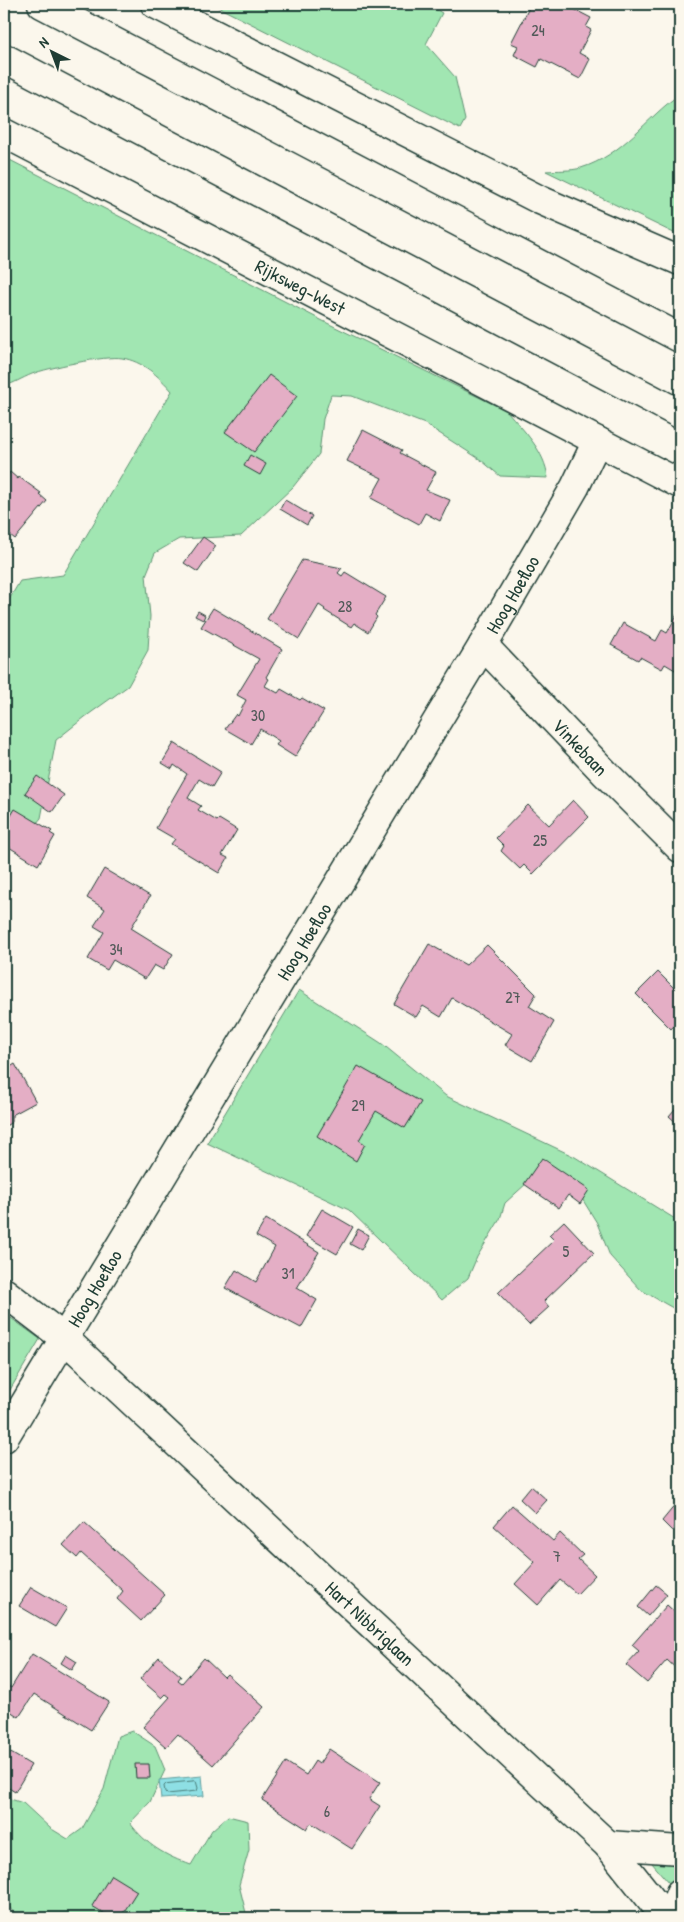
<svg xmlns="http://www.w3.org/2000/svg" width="684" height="1922" font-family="'Patrick Hand',sans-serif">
<rect width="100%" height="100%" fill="#fbf7ec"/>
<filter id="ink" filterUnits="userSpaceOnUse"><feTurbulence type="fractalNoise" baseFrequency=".02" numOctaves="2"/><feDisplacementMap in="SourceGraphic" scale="10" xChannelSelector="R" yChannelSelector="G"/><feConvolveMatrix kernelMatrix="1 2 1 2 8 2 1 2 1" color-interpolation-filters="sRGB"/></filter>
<g filter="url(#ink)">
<g fill="#a1e6b2" stroke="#609273">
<path d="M212 4H427L442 13 426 44 455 77 465 120 460 129Z"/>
<path d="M680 94V236L546 171C557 170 571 171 581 168 623 155 646 118 680 94Z"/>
<path d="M4 157 321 320 507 411C524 431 545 451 548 478L500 476 481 460 425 424 352 396 331 395 323 419 319 454 293 487 241 536 179 539 155 553 146 575 150 616 148 650 128 686 85 717 56 740 41 818 26 836 4 832V608L20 581 63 575 172 391C159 376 142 361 122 358 106 355 47 368 32 374 22 378 13 384 4 386Z"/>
<path d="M299 990 381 1043 446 1096 575 1157 680 1222V1312L641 1290 610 1256 597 1223 581 1197 527 1183 505 1203 500 1219 477 1257 468 1278 442 1300 349 1210 207 1143Z"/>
<path d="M4 1313 40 1339 4 1400Z"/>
<path d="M132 1731 155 1746 165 1770 150 1802 130 1823C146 1845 166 1856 191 1865L212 1830 228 1816 248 1821 249 1850 239 1885 246 1913 252 1918H17L4 1899V1797L23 1803 50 1828 68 1839 82 1829 104 1789 118 1736Z"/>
<path d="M646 1856 680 1857V1874L674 1889Z"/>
</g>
<path fill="#8edfe4" stroke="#629e9e" d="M202 1776 204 1796 161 1799 159 1780Z"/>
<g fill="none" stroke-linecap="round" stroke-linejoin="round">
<path stroke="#4b7e7a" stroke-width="1" d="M196 1781 198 1788 197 1791 167 1794 165 1792 164 1786 166 1784Z"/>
</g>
<g fill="#e4aec5" stroke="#1f3d34">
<path d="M531 4H564L591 18 586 27 591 30 579 53 590 59 580 79 541 59 537 67 514 55 518 46 511 43Z"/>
<path d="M269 375 297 396 254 452 225 432Z"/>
<path d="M363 430 402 450 400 453 436 472 426 490 450 500 440 521 425 513 419 524 371 498 382 478 347 461Z"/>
<path d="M250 455 266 464 260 475 244 466Z"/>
<path d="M10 472 18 479 19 477 41 493 39 494 47 501 15 539 4 530V481Z"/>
<path d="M285 500 312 516 307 525 280 509Z"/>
<path d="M203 537 216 546 198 572 184 563Z"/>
<path d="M302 560 342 568 338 573 342 576 345 572 386 597 375 615 377 617 368 632 354 623 351 627 324 610 325 609 319 605 299 639 267 619Z"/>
<path d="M213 608 282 649 266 677 269 679 265 686 278 693 281 689 300 700 302 698 324 711 295 757 276 745 279 741 260 729 251 744 225 729 236 714 238 716 246 700 237 695 259 659 201 627Z"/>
<path d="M680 609V673L665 664 662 669 640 657 638 660 611 645 623 623 656 641 662 630 667 633Z"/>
<path d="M198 611 205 615 203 620 195 616Z"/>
<path d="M174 743 221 772 212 787 199 779 188 798 201 806 198 810 217 821 219 819 237 830 222 855 228 858 219 873 171 844 175 839 156 828 187 774 174 765 172 769 162 763Z"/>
<path d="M37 776 64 795 52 812 25 793Z"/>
<path d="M573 800 589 817 533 874 524 865 520 869 501 851 504 846 496 838 528 805 549 825Z"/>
<path d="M15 809 52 831 50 833 55 836 38 865 4 844 6 839 4 838V827Z"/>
<path d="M104 869 150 896 131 928 173 954 163 970 154 965 145 979 113 960 107 970 88 959 104 932 94 926 105 909 87 898Z"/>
<path d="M429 944 466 965 487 945 536 994 529 1006 554 1022 532 1061 505 1045 512 1034 452 998 441 1017 423 1006 416 1017 394 1004Z"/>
<path d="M658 972 674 988 680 982V1019L671 1029 636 994Z"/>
<path d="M15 1064 36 1102 12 1115V1122L4 1127V1071Z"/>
<path d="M358 1066 421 1102 405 1128 376 1111 359 1140 365 1144 356 1161 317 1136Z"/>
<path d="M680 1103V1126L669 1116Z"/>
<path d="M542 1158 589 1190 580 1204 568 1195 559 1208 524 1184Z"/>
<path d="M322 1209 353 1227 337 1254 306 1236Z"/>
<path d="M266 1219 319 1252 297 1288 317 1300 301 1328 225 1288 236 1270 256 1282 275 1247 256 1236Z"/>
<path d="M564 1221 594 1253 544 1301 549 1307 529 1325 498 1293 554 1240 549 1235Z"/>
<path d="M358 1229 369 1235 361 1250 350 1244Z"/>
<path d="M531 1486 547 1500 535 1513 520 1499Z"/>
<path d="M676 1504 680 1507V1521L672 1531 662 1521Z"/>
<path d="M512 1505 553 1541 560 1533 583 1555 578 1559 595 1575 577 1594 560 1580 538 1605 515 1584 535 1562 494 1526Z"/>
<path d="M84 1522 165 1595 141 1621 117 1599 123 1591 81 1553 77 1558 63 1545Z"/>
<path d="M656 1585 667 1594 648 1616 638 1607Z"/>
<path d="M31 1587 67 1608 55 1627 19 1606Z"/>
<path d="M667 1605 680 1617V1672L667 1660 647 1683 626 1665 639 1651 632 1645Z"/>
<path d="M32 1654 109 1702 91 1730 34 1694 19 1717 10 1711 8 1714 4 1712V1683L11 1688Z"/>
<path d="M66 1655 77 1662 72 1670 61 1663Z"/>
<path d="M159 1657 181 1676 178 1680 182 1683 204 1658 224 1677 227 1674 264 1707 213 1765 178 1734 166 1747 143 1727 170 1697 166 1694 162 1698 140 1679Z"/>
<path d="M4 1749 31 1765 15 1792 4 1785Z"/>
<path d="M329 1749 380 1782 369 1799 380 1806 352 1849 311 1823 307 1829 262 1800 286 1762 306 1775 315 1761 319 1764Z"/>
<path d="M135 1764H149L150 1778H136Z"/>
<path d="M111 1875 137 1891 120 1918H112L92 1906Z"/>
</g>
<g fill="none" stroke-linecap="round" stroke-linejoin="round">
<g stroke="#1f3d34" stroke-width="31">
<g id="minor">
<path d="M155 4 540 200 680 261"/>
<path id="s1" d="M4 133 680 484"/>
<path id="s2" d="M483 645 605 773 680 848"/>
<path id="s3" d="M4 1292 64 1338 608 1845 666 1918"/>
<path id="s4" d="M4 1438 483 645 575 487 597 441"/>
<path d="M608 1845 680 1850"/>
<path d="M675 1918V1906L680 1893"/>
</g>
</g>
<g stroke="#1f3d34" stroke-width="31">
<g id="highway">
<path d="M42 4 680 338"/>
<path d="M4 58 680 414"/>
</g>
</g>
<use href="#minor" stroke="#fbf7ec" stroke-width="28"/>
<use href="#highway" stroke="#fbf7ec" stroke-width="28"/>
</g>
</g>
<g text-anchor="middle" stroke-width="4" stroke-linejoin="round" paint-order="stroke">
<g font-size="16" fill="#505958">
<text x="538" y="36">24</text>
<text x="345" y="612">28</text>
<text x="258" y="721">30</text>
<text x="540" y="846">25</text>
<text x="116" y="955">34</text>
<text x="513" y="1003">27</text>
<text x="358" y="1111">29</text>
<text x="566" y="1257">5</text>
<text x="288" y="1279">31</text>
<text x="557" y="1562">7</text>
<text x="327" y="1817">6</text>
</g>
<g font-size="19" fill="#1f3d34" stroke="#fbf7ec">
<text dy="7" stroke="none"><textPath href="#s1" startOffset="334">Rijksweg-West</textPath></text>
<text dy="7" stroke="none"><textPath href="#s4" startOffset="985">Hoog Hoefloo</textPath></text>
<text dy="7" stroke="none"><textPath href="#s2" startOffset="141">Vinkebaan</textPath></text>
<text dy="7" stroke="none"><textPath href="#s4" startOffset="580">Hoog Hoefloo</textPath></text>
<text dy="7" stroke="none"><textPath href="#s4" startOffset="175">Hoog Hoefloo</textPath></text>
<text dy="7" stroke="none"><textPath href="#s3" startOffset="494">Hart Nibbriglaan</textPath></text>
</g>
</g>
<rect width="684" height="1922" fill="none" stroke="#fbf7ec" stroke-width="20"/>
<rect x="10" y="10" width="664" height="1902" fill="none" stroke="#1f3d34" stroke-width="2" filter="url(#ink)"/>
<g transform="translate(52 52) rotate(318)" stroke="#fbf7ec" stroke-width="4" paint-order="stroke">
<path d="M0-4L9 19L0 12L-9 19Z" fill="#1f3d34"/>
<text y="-8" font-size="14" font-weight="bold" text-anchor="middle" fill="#1f3d34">N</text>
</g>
</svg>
